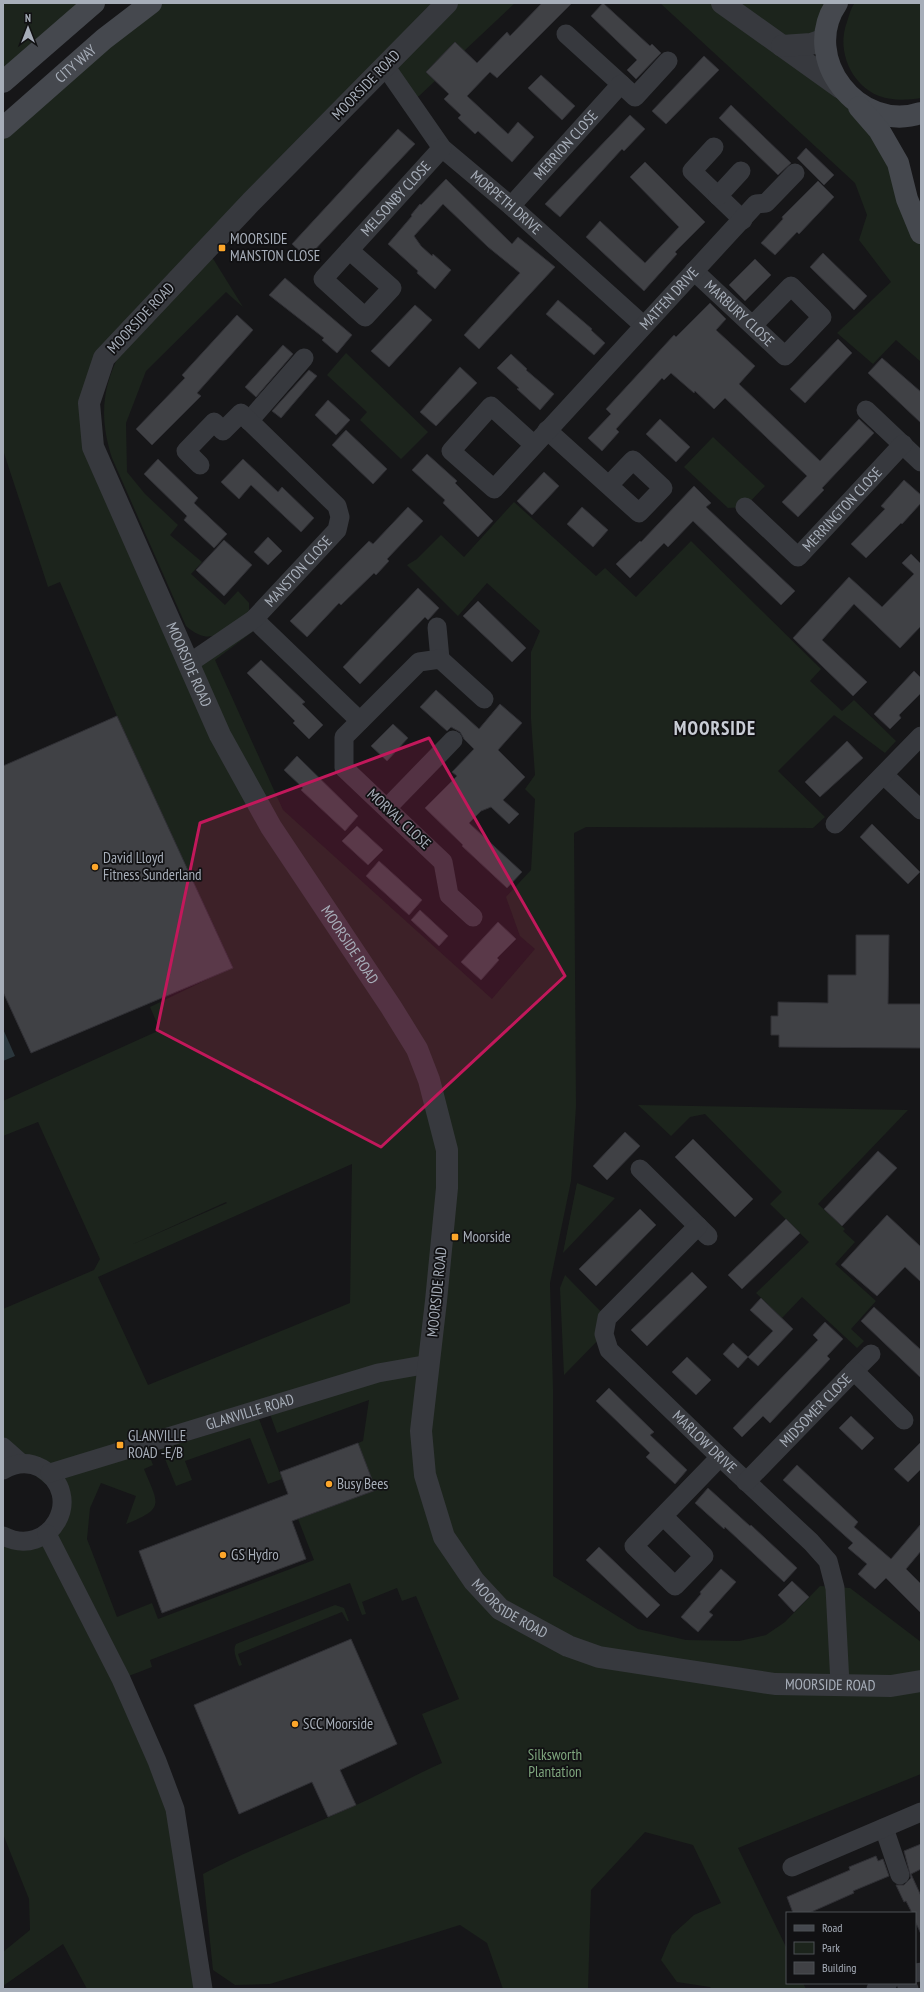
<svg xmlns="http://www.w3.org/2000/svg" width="924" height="1992" font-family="'PT Sans Narrow',sans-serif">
<rect width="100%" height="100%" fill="#161618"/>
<g fill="#1c241c" fill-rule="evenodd">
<path d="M3 3H94L3 82Z"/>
<path d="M151 3H515L464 51 455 42 426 72 435 81 419 96 408 100 385 67 104 358 93 447 188 664 255 630 215 660 283 810 492 999 535 949 520 936 506 897 531 870 535 799 525 789 535 775 531 719V652L540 631 487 583 458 616 407 565 417 559 441 535 464 557 514 502 596 576 605 568 636 597 691 541 821 669 810 681 842 711 854 700 896 741 885 753 834 715 778 771 825 817 813 828 586 827 574 833 576 1106 571 1181 550 1283 553 1389V1576L638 1629 686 1640 739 1641 766 1635 785 1622 820 1586 850 1588 921 1642V1774L738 1848 787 1949V1983H803L806 1989H712L710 1987 677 1982 661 1960 672 1935 694 1915 721 1903 693 1845 645 1832 591 1890 588 1989H503L487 1943 460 1925 270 1984 235 1985 213 1970 203 1874C252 1848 304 1829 354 1806 384 1793 412 1776 442 1763L422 1714 459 1699 416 1596 402 1601 397 1588 362 1602 366 1614 362 1615 350 1583 150 1660 152 1667 121 1679 157 1761 203 1989H87L63 1944 3 1986V1952L30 1930 29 1899 3 1834V1536L35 1540 62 1497 3 1450V1309L94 1270 100 1259 38 1122 3 1136V1101L160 1030 150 1007 233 967 117 716 60 582 48 587 3 450V128ZM352 1164 350 1303 148 1385 98 1277ZM226 1202 227 1203 131 1245ZM369 1400 363 1441 358 1443 376 1490 298 1519 314 1560 158 1619 152 1603 117 1617 87 1539 90 1508 101 1483 136 1496 126 1524C166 1508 158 1504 144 1469L153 1465 145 1444 267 1406 277 1433Z"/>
<path d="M660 3H836L825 39 783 46 856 103 921 233V362L896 340 873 364 837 333 891 282 859 240 867 215 855 183Z"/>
<path d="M855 3H921V98C907 100 893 101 879 96 851 85 836 50 847 22 849 16 851 7 855 3Z"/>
<path d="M212 257 243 307 226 292 146 371 126 423 127 472 145 494 178 525 170 535 202 562 191 574 225 605 238 591 249 603V610L246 616C224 631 211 648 186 626L112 458C100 420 101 391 119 355Z"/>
<path d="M346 353 428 432 401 459 360 420 367 412 327 375Z"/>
<path d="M713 437 765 486 745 507 728 508 684 467Z"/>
<path d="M638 1105 908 1110 818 1204 845 1229 843 1231 855 1242 835 1264 876 1301 851 1329 864 1341 857 1348 802 1297 782 1318 756 1293 809 1242 770 1204 782 1192 705 1114 690 1117 671 1136Z"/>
<path d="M577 1183 615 1198 563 1253Z"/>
<path d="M565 1275 607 1318 604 1334 564 1375 560 1288Z"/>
<path d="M259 1419 282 1479 268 1484 250 1438 185 1461 192 1480 176 1486 161 1449Z"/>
<path d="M335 1605 344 1608 349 1621H347L342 1612 238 1654 242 1665 239 1666C237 1659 232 1651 236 1644Z"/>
</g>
<path fill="#2b373d" d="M3 1029 15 1056 3 1061Z"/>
<g fill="#404145" stroke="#303035">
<path d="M542 3H572L497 78 490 72 467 96 508 134 518 122 534 137 512 162 478 131 475 134 458 118 461 115 444 99 449 94 426 72 455 42 477 63 507 32 510 36Z"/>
<path d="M603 3 650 46 652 44 661 53 636 79 627 70 637 60 591 16Z"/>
<path d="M704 56 719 70 666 124 652 111Z"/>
<path d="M541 75 575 106 562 120 528 88Z"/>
<path d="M731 105 791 163 778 175 719 118Z"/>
<path d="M630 115 645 129 624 151 622 149 560 217 545 204Z"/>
<path d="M398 129 415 144 307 258 292 244Z"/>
<path d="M806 148 834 175 824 185 797 158Z"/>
<path d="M645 162 705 222 675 252 677 254 644 291 586 237 600 221 645 263 679 227 630 177Z"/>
<path d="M446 179 512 244 518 237 555 267 479 349 464 335 520 273 488 247 443 204 414 236 421 246 432 256 433 254 451 270 435 289 417 273 418 271 388 244 412 216 411 215 420 204 421 205Z"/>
<path d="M818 181 834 197 799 234 797 232 775 255 761 243 783 219 782 217Z"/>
<path d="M823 253 867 296 854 310 810 267Z"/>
<path d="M755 259 771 275 745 301 729 285Z"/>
<path d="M285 278 352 335 337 353 322 340 324 338 269 295Z"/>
<path d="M558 300 592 329 591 330 605 343 594 355 546 314Z"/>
<path d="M710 303 726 319 716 330 755 366 739 384 820 461 859 419 874 433 822 488 824 490 798 517 782 502 807 476 725 398 714 409 695 391 694 393 671 373 664 380 662 378 616 429 619 432 602 451 588 438 611 414 606 409 674 335 676 337Z"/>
<path d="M415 305 432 320 389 367 371 351Z"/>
<path d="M237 315 253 330 197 393 201 396 152 445 136 429 185 378 182 375Z"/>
<path d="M838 339 852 353 805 403 790 389Z"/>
<path d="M283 345 293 354 256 397 245 387Z"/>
<path d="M511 354 527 369 526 370 554 394 540 410 517 389 519 388 497 368Z"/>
<path d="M882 358 921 392V423L868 373Z"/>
<path d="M460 367 477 383 436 426 420 412Z"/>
<path d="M309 370 317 376 281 418 272 411Z"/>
<path d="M328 400 350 420 336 435 315 415Z"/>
<path d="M660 419 690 447 676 462 646 434Z"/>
<path d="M346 430 387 469 373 484 332 445Z"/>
<path d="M427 454 457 481 455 483 493 521 478 537 443 503 445 500 412 470Z"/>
<path d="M158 459 198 498 194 503 227 534 214 548 184 520 187 516 144 474Z"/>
<path d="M243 459 278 492 282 487 314 518 301 532 251 485 239 499 221 482Z"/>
<path d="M544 472 559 486 532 515 517 501Z"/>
<path d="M904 480 921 495V503L902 524 901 523 866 558 851 544 885 509 881 506Z"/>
<path d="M694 486 711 503 706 507 795 591 781 605 693 521 668 547 664 543 630 578 616 564 640 541 641 542Z"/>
<path d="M408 507 423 521 387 559 389 561 376 575 374 573 341 605 339 603 307 637 290 621 369 541 373 544Z"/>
<path d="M582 507 608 530 593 547 567 524Z"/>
<path d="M268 537 282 551 268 565 254 552Z"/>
<path d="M224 540 252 565 224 596 196 570Z"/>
<path d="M911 554 921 564V626L900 648 854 604 822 640 867 682 853 696 793 638 849 577 882 607 914 574 902 563Z"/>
<path d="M418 588 439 608 428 620 425 617 360 684 343 667Z"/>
<path d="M478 601 526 648 512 662 463 616Z"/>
<path d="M261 660 305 702 302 704 323 725 309 739 293 723 295 721 247 673Z"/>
<path d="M914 671 921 678V693L899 715 901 718 890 729 874 714Z"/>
<path d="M436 690 479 729 500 704 522 723 498 750 525 777 503 800 519 814 509 824 491 807 481 811 469 823 522 872 507 888 462 846 463 845 425 808 457 776 452 772 474 749 464 739 460 732 451 727 447 731 420 707Z"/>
<path d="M117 716 233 968 31 1053 3 992V766Z"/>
<path d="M393 724 408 738 387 761 371 746Z"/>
<path d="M847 741 863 758 820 797 805 782Z"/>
<path d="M297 756 358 816 345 831 301 790 303 788 284 770Z"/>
<path d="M872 824 920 872 908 884 860 837Z"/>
<path d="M357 826 383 850 368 865 342 841Z"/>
<path d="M379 861 422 900 409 915 366 876Z"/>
<path d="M420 910 448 936 439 946 411 920Z"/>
<path d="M498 922 516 939 497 958 499 960 481 980 461 962Z"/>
<path d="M856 935H889L888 1004H921V1048L779 1047V1035H771V1016H778V1002L828 1003V975H856Z"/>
<path d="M625 1132 640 1146 607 1180 593 1166Z"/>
<path d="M693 1139 753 1199 735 1217 675 1157Z"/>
<path d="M878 1151 897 1168 842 1226 824 1209Z"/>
<path d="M640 1209 656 1225 596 1286 579 1269Z"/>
<path d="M887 1215 921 1247V1282L905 1267 877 1296 841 1265Z"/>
<path d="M786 1219 800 1233 742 1289 728 1275Z"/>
<path d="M692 1272 707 1287 647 1346 631 1330Z"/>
<path d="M761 1298 793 1329 758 1366 748 1357 773 1331 750 1310Z"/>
<path d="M874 1307 921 1350V1378L861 1321Z"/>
<path d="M825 1322 843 1339 827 1356 830 1359 770 1423 763 1416 742 1437 733 1428 818 1340 813 1335Z"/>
<path d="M733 1343 748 1357 738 1368 723 1354Z"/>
<path d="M687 1357 711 1380 696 1395 672 1372Z"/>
<path d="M609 1388 654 1432 650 1435 687 1470 675 1484 646 1457 650 1453 596 1401Z"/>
<path d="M851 1416 874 1438 862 1450 839 1428Z"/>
<path d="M921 1442V1469L908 1482 894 1469Z"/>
<path d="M358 1443 376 1490 292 1521 306 1559 162 1613 139 1551 288 1494 280 1472Z"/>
<path d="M797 1465 858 1522 854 1527 891 1559 921 1524V1551L906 1569 921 1584V1613L886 1578 875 1589 858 1574 867 1564 848 1548 853 1543 783 1480Z"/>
<path d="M708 1488 750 1526 751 1525 797 1568 784 1582 725 1527 724 1529 695 1503Z"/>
<path d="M599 1547 660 1605 647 1618 586 1560Z"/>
<path d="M721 1569 736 1582 709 1612 713 1615 698 1632 681 1617 701 1594 700 1592Z"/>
<path d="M792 1581 809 1597 794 1612 778 1595Z"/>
<path d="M351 1639 397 1744 340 1770 356 1805 328 1817 312 1782 239 1814 194 1705Z"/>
<path d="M921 1844V1869L911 1874 921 1896V1934L915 1921V1913H912L906 1901 904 1902 896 1885H904L911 1878 904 1851Z"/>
<path d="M876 1856 878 1861 883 1859 889 1876 853 1891 854 1893 809 1913H793L787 1897 850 1870 849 1867Z"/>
</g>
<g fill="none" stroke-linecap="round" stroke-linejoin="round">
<g stroke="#37393e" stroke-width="19">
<path d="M566 34 621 84"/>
<path id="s1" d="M385 66 442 148 511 206 643 325"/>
<path d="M714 147 692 171 743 220"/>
<path d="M718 196 741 171"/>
<path id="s2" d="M511 206 621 84 635 97 668 61"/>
<path id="s3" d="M349 250 392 288 365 317 323 279 442 148"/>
<path id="s4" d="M694 271 785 356 822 317 791 286 753 325"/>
<path d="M866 410 921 462"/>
<path d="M249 421 304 358"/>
<path d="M547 430 639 513 663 488 633 460 609 485"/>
<path id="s5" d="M533 444 491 406 451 451 494 489 756 204 766 203 795 173"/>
<path id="s6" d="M745 507 798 557 903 444"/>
<path d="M254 619 360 721"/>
<path d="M437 627 440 659"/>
<path id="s7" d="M188 664 254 619 337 530 340 517 337 506 241 413 223 431 214 422 186 451 200 465"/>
<path d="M884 775 921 810"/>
<path d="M387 808 453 740"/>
<path d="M835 824 921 736"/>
<path d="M473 917 449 895 443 862 344 768V737L419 662 440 659 484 699"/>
<path d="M640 1169 708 1236"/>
<path id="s8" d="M698 1226 607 1318 604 1334 609 1350 720 1457 811 1542 828 1561 835 1588 840 1684"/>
<path d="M854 1371 871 1354"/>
<path d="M3 1447 21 1463"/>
<path d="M3 1470C15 1463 28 1461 41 1468 87 1495 50 1560 3 1536"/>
<path id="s9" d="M50 1473 378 1373 429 1364"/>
<path id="s10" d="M746 1482 854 1371 904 1420"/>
<path d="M663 1516 704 1556 675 1586 634 1546 720 1457"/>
<path d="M47 1534 121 1679 157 1761 175 1809 203 1989"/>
<path d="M884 1828 900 1875"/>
<path d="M792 1867 921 1812"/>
<path d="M915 1973 921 1972"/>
<path d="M906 1983 909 1989"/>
<path d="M876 1989 888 1983"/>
</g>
<g stroke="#37393e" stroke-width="22">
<path id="s11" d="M447 3 251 202 104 358 89 403 93 447 220 735 271 827 391 1007 417 1049 429 1080 447 1150V1188L436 1301 421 1431 425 1475 444 1537 474 1581 500 1609 568 1646 599 1657 775 1684 891 1686 921 1681"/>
<path d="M722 3 841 88"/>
<path d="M782 46 811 44 825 39"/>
</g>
<g stroke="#45484e" stroke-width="22">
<path d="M837 3C799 58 859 134 921 113"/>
<path d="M3 82 94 3"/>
<path d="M859 107 879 130 898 163 907 199 921 233"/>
<path id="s12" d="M3 128 104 39 151 3"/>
</g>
</g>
<path fill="#c2185b" fill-opacity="0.2" stroke="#c2185b" stroke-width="3" stroke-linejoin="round" d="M429 738 565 976 381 1147 157 1030 200 823Z"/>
<g fill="#fda62a" stroke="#111113" stroke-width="1.5">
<rect x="218" y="244" width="8" height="8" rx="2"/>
<circle cx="95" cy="867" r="4"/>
<rect x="451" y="1233" width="8" height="8" rx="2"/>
<rect x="116" y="1441" width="8" height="8" rx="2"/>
<circle cx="329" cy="1484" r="4"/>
<circle cx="223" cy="1555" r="4"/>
<circle cx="295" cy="1724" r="4"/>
</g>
<g text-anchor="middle" stroke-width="3.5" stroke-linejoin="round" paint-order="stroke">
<g font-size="15" fill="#a7aeb9" stroke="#111113">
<text dy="5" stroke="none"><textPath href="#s12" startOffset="97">CITY WAY</textPath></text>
<text transform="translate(366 85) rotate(-46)" y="5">MOORSIDE ROAD</text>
<text dy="5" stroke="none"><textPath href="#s2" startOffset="82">MERRION CLOSE</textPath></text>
<text dy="5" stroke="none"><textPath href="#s3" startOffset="262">MELSONBY CLOSE</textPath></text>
<text dy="5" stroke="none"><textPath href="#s1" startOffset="184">MORPETH DRIVE</textPath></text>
<text dy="5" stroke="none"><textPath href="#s5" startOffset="433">MATFEN DRIVE</textPath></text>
<text dy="5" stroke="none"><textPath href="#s4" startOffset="62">MARBURY CLOSE</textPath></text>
<text transform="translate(141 318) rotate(-47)" y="5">MOORSIDE ROAD</text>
<text dy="5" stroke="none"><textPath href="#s6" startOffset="138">MERRINGTON CLOSE</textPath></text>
<text dy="5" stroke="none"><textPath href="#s7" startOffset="145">MANSTON CLOSE</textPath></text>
<text dy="5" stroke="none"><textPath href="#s11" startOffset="823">MOORSIDE ROAD</textPath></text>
<text transform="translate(399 819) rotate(43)" y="5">MORVAL CLOSE</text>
<text dy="5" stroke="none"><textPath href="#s11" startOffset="1147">MOORSIDE ROAD</textPath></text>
<text transform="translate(437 1292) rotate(-84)" y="5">MOORSIDE ROAD</text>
<text dy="5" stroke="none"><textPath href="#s9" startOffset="209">GLANVILLE ROAD</textPath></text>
<text dy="5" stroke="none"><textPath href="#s10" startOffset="100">MIDSOMER CLOSE</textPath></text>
<text dy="5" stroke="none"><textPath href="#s8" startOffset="295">MARLOW DRIVE</textPath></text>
<text dy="5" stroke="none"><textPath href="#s11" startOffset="1867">MOORSIDE ROAD</textPath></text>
<text dy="5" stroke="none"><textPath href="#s11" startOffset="2203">MOORSIDE ROAD</textPath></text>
</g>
<g font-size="15" fill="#a7aeb9" stroke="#111113" text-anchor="start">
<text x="230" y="244">MOORSIDE<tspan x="230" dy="17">MANSTON CLOSE</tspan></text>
<text x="103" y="863">David Lloyd<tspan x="103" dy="17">Fitness Sunderland</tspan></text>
<text x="463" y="1242">Moorside</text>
<text x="128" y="1441">GLANVILLE<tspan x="128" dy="17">ROAD -E/B</tspan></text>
<text x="337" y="1489">Busy Bees</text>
<text x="231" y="1560">GS Hydro</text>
<text x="303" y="1729">SCC Moorside</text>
</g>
<g font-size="15" fill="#7ea57d" stroke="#111113">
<text x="555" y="1760">Silksworth<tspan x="555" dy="17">Plantation</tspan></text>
</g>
<g font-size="19" font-weight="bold" letter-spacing="1" fill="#c9cdd5" stroke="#111113">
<text x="715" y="735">MOORSIDE</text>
</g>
</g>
<rect width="924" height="1992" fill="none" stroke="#a7aeb9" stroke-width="8"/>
<rect x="786" y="1912" width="130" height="72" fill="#111113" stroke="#4d5055"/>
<rect x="794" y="1925" width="20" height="6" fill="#45484e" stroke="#4d5055"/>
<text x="822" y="1932" font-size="12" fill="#a7aeb9">Road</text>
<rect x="794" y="1942" width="20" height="12" fill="#1c241c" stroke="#4d5055"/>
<text x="822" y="1952" font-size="12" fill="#a7aeb9">Park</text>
<rect x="794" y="1962" width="20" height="12" fill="#404145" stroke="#4d5055"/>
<text x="822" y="1972" font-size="12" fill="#a7aeb9">Building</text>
<g transform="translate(28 28)" stroke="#111113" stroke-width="3" paint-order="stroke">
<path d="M0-3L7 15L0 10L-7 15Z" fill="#a7aeb9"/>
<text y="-6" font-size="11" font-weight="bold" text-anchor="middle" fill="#a7aeb9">N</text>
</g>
</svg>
